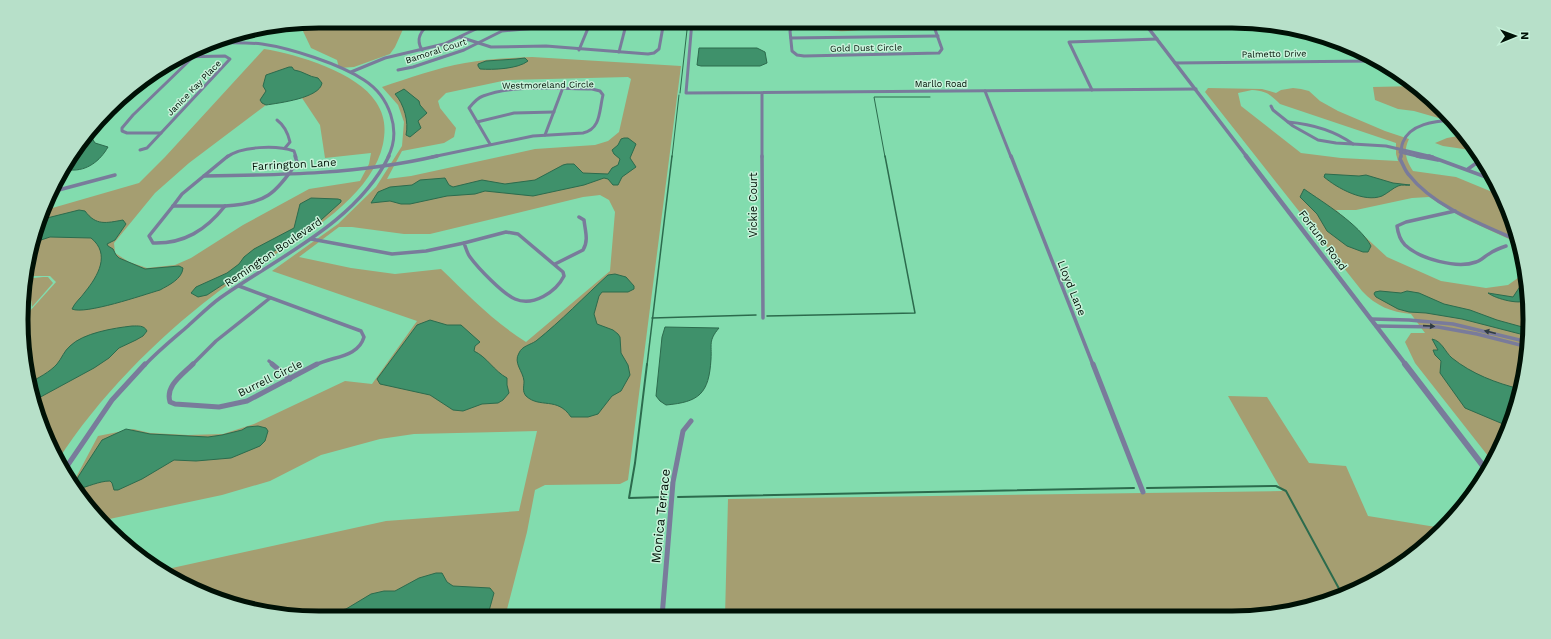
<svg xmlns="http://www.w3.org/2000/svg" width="1551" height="639" font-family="'Work Sans',sans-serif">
<rect width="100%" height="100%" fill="#82dcae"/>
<g fill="#a59e71" fill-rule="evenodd">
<path d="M320 21H415L404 27 395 47 390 54 354 67 339 68 337 60 311 48 302 29 289 28 266 30Z"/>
<path d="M818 21H911L913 25 912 27C903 28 895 27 887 27 869 28 831 37 817 25Z"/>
<path d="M264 49C297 54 358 73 376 102 385 116 386 128 383 144 369 211 264 256 214 295 155 340 98 398 58 460L27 378 25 317 29 313 25 316 24 294 28 301 29 312 56 282 50 276H25L37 224 42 211 139 183 165 157ZM302 98 320 125 325 158 371 153 369 164 360 181 309 189 243 225 191 258 175 265 147 268 129 262 115 253 114 243 155 193 189 163 266 105Z"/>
<path d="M532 57 681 66 628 480 620 484 545 485 535 490 527 532 505 617 319 618 224 602 163 570 386 521 519 511 537 431 414 434 380 439 321 455 270 481 222 495 100 521 72 485 98 436 133 429 150 433 188 435 223 434 254 424 345 381 372 384 417 321 272 271 338 224 376 187 402 146 404 122 398 105 382 87C409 78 437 68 465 63 487 59 509 58 532 57ZM628 77 631 79 619 132 608 141 595 145 535 149 411 176 387 179 402 151 444 143 454 137 456 128 440 108 438 101 446 93 507 80ZM600 195 609 200 615 212 610 271 526 342C494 322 468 295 441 269L395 274 351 268 299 257 339 227H352L404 234H430L583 197Z"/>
<path d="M1416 86 1428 95 1439 106 1433 107C1450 120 1465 132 1477 151L1443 146 1435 143 1447 138 1464 135 1442 119 1414 111 1398 109 1375 100 1373 87Z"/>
<path d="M1208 88 1262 89 1276 93 1281 90 1293 88 1301 89 1309 91 1320 101 1338 111 1385 131 1409 139C1403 151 1406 160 1413 171L1456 177 1502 196 1520 244 1463 218 1429 197 1412 198 1356 210H1336L1387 257 1441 281 1486 288 1508 285 1525 273 1529 300 1527 358 1514 415 1492 461 1415 363 1405 342 1411 333H1425L1411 314C1391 312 1376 306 1362 291L1205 92ZM1252 90C1266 91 1270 94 1280 104L1396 143V154L1398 161 1341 158 1301 153 1241 106 1238 93Z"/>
<path d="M43 277H48L53 283 32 307 31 300 26 292 32 281 24 279Z"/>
<path d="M1228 396 1267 397 1309 463 1346 466 1368 516 1442 528 1428 544 1346 595 1271 615 725 617 728 499 1282 491Z"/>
</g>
<g fill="#3f916b" stroke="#2c6b4d">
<path d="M699 48H757L765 52 767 63 760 66H701L697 65Z"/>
<path d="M516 59 525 58 528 61C518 69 493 70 480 69L478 66V64L486 61Z"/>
<path d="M289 67H292L294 70C303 71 309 77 318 78L322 83C320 98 279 103 266 105L262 103 260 100 266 91 263 86 266 75Z"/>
<path d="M404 89 419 101 420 105 427 113 418 121 421 128 410 137 406 135C409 122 404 104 395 94Z"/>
<path d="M90 135 95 143 108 147C100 161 87 171 71 170L69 160Z"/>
<path d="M624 138H628L636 144 630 158 636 167 622 177 618 185H613L608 179 604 178 584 185 533 196 485 191 475 194 447 196 410 204H401L390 201 371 203 378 192 390 187 412 185 420 180 445 178 449 185 453 187 482 180 505 184 535 180 563 165 567 164H574L583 173 608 174 612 168 618 165 620 159 614 154 612 150 618 145 621 139Z"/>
<path d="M1325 174 1359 176 1366 175 1393 183 1410 185C1407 186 1402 184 1398 186 1393 188 1388 193 1382 196 1364 203 1337 188 1324 177Z"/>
<path d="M1304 189C1324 203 1359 224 1371 246L1368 252H1363L1347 246 1327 231 1317 214 1300 197Z"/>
<path d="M311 198 338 199 341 200V202L321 220 302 233 207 295 198 297 191 293 196 287 227 273 239 264 244 257 254 249 294 228 300 204Z"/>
<path d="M79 210 85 211C96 226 106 223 123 220L126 224 115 240 107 244 108 246 113 249 116 255 119 258 145 269 179 266 183 268C182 279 169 285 160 290 143 295 85 315 72 309 75 302 81 298 85 292 98 276 111 254 91 238L50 237 32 243 39 220Z"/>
<path d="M615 274 626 277 634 286V289L628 292H602L599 296 594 314 597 324 613 330 618 334 620 337 621 353 628 365 630 375 621 391 612 396 598 414 588 417H571C557 396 540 409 526 396 522 391 524 387 524 381 523 371 513 363 519 353 522 346 530 345 536 341 561 321 584 297 608 275Z"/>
<path d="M1521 281H1526L1529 299C1522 306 1496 299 1488 293L1513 297 1521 285Z"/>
<path d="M1380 291 1401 293 1407 291 1419 293 1444 304 1470 310 1497 320 1526 328 1528 329V336L1462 319 1426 313 1409 312 1398 309 1376 297 1374 294 1375 292Z"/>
<path d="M430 320 447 325H461L480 342 475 346 474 351C487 357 494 371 507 378V385L509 393 503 400 498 403 482 404 463 411 453 410 430 395 380 384 377 379 417 325Z"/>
<path d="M132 326C138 326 144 325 147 331L143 336 136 340 119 348 109 358 94 368 35 400 29 383C38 378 50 372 57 364 62 358 64 351 70 346 83 333 114 328 132 326Z"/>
<path d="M665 327 719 328C708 341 712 344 711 359 709 394 699 402 666 405L660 401 656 396 662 337Z"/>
<path d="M1432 339C1442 341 1445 352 1452 358 1472 374 1496 383 1520 389L1514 415 1508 428 1503 424 1465 408 1440 373 1441 361 1435 355 1433 350H1438Z"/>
<path d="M258 426 266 428 268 431 265 441 260 446 231 458 196 461 174 460 142 479 118 490H114L112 483 110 481C99 481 88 487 77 489L75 488 78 477 102 440 126 429 150 434 208 437 222 435 242 430 247 427Z"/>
<path d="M436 573H442L447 582 453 586 490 588 494 593 487 618H320L302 615 322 614 346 609 371 594 384 591H395L419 578Z"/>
</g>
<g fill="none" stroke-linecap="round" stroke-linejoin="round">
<g stroke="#2c6b4d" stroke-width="1">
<path d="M680 93 688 21"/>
<path d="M672 157 679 95"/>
<path d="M885 157 874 97H930"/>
</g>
<g stroke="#2c6b4d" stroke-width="1.5">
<path d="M767 316 915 313 885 156"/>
<path d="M652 318 756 315"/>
<path d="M647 365 672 156"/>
</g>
<g stroke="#2c6b4d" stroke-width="2">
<path d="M647 364 635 463 629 498 664 497"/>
<path d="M1147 488 1276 486 1286 491 1343 596"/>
<path d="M678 497 1134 488"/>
</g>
<g stroke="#797b9b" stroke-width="3">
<path d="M448 21 465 23"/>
<path d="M692 21 686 93 1196 89"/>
<path d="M797 21 790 31 792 51 797 55 804 56 939 53 942 49 932 21"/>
<path d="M933 22H954"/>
<path d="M934 25 965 24 977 21"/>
<path d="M460 37 491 47 546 46 648 54 654 53 659 49 664 21"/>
<path d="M791 38 938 36"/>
<path d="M210 43C227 43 245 42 262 44 290 48 340 64 364 80 389 96 402 130 388 157"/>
<path d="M422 50C414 37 423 28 434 21"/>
<path d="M579 50 591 21"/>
<path d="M619 52 627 21"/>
<path d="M196 56 205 45"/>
<path d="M190 57 197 49"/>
<path d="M1175 63 1374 61"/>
<path d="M398 70 413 67 464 50 502 31 548 27"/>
<path d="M351 72 385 58 444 44 476 29 488 21"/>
<path d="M1092 90 1069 42 1157 39"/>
<path d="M985 91 1011 157"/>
<path d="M762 93V157"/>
<path d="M1271 106 1273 110 1293 126 1318 140 1336 143 1386 146 1433 157"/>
<path d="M277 120C285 126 288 133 290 142L285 148"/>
<path d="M477 122 514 113 554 112"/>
<path d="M1288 122C1310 124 1335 131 1353 144"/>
<path d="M161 133H127L122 131V128L133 115 193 57"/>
<path d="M545 135 562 90"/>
<path d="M140 150 147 148 230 59 225 56 178 57"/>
<path d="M1400 152 1421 157"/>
<path d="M227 157C241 146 277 145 294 151L296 157"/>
<path d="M432 157 533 136 583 133C601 129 599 111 603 95L600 91 592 89C559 89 514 84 483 96 477 98 473 103 469 108L490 144"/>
<path d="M1401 157C1401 152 1401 146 1403 142 1410 124 1435 121 1452 120"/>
</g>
<g stroke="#797b9b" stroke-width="3.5">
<path d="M762 156 763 318"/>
<path d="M1011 156 1093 365"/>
<path d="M1401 156 1400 159C1403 164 1405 171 1409 175 1434 207 1483 225 1519 241"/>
<path d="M1417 156 1438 160"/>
<path d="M1429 156 1494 180"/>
<path d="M1468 169 1475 164H1485"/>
<path d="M204 176C282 175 360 174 437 156"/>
<path d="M51 192 115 175"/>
<path d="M173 206H225"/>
<path d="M173 206 149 236 153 243C184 244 206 230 225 206"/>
<path d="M173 206 182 194 228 156"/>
<path d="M225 206C265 204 276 194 297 162L295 156"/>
<path d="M1455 211 1406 222 1397 226C1398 234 1400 240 1405 245 1420 259 1457 269 1476 262 1481 261 1485 256 1489 254 1494 250 1500 248 1506 246"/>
<path d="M506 232 518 234 563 272 564 276C556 292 533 307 515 299 503 294 478 268 470 257 467 253 466 248 464 243Z"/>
<path d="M311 239 392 254 426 251 464 243"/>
<path d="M555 264 583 250C589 241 585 230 584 220L579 217"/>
<path d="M239 286 361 331 364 337C358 358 332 356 316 365"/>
<path d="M1371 319 1409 320 1453 324 1528 342"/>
<path d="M1376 326 1438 327 1477 334 1528 347"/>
<path d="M269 361 274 365"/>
<path d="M145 365C158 351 173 339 188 326 198 317 209 306 220 298 278 257 356 223 389 156"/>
<path d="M192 365 216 341 270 298"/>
</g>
<g stroke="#797b9b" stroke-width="5">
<path d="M193 364C182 375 165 386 170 402L175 404 219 407 247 401 317 364"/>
<path d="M272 364 290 379"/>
<path d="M1093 364 1143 492"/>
<path d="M63 472 112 400 145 364"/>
<path d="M662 617 673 482 683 431 691 421"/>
</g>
<path stroke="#797b9b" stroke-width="3.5" d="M1143 21 1247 157"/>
<path stroke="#797b9b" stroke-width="4.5" d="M1246 156 1406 365"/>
<path stroke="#797b9b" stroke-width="6" d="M1405 364 1487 471"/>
</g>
<defs><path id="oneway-solid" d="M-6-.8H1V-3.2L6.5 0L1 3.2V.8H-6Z"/></defs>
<g fill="#303b42">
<use href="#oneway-solid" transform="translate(1429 326) rotate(4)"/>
<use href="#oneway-solid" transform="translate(1490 332) rotate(-166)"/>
</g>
<g text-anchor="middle" stroke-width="3" stroke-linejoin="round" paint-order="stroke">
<g font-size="9" fill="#001106" stroke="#c7f2da">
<text transform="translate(866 48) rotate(-1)" y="3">Gold Dust Circle</text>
<text transform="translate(436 51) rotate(-18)" y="3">Bamoral Court</text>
<text transform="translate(1274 54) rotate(-1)" y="3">Palmetto Drive</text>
<text x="941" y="87">Marllo Road</text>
<text transform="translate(548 85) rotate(-1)" y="3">Westmoreland Circle</text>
<text transform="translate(194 88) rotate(-46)" y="3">Janice Kay Place</text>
</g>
<g font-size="11" fill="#001106" stroke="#c7f2da">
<text transform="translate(294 164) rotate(-3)" y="4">Farrington Lane</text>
<text transform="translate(753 205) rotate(-90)" y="4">Vickie Court</text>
<text transform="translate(1323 240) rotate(53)" y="4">Fortune Road</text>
<text transform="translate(273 252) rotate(-34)" y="4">Remington Boulevard</text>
<text transform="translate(1072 288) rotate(68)" y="4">Lloyd Lane</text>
<text transform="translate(270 378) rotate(-26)" y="4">Burrell Circle</text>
</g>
<g font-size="13" fill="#001106" stroke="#c7f2da">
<text transform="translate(660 516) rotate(-84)" y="5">Monica Terrace</text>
</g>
</g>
<path d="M0 0H1551V639H0ZM319 28H1232A291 291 0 0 1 1523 319V320A291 291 0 0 1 1232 611H319A291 291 0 0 1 28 320V319A291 291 0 0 1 319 28Z" fill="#b7e0c9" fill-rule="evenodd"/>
<path fill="none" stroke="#001106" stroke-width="5" d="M319 28H1232A291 291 0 0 1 1523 319V320A291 291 0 0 1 1232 611H319A291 291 0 0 1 28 320V319A291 291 0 0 1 319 28Z"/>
<g transform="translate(1515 36) rotate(89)" stroke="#c7f2da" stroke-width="3" paint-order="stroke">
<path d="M0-3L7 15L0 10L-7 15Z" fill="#001106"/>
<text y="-6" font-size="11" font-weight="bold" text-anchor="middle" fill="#001106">N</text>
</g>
</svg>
